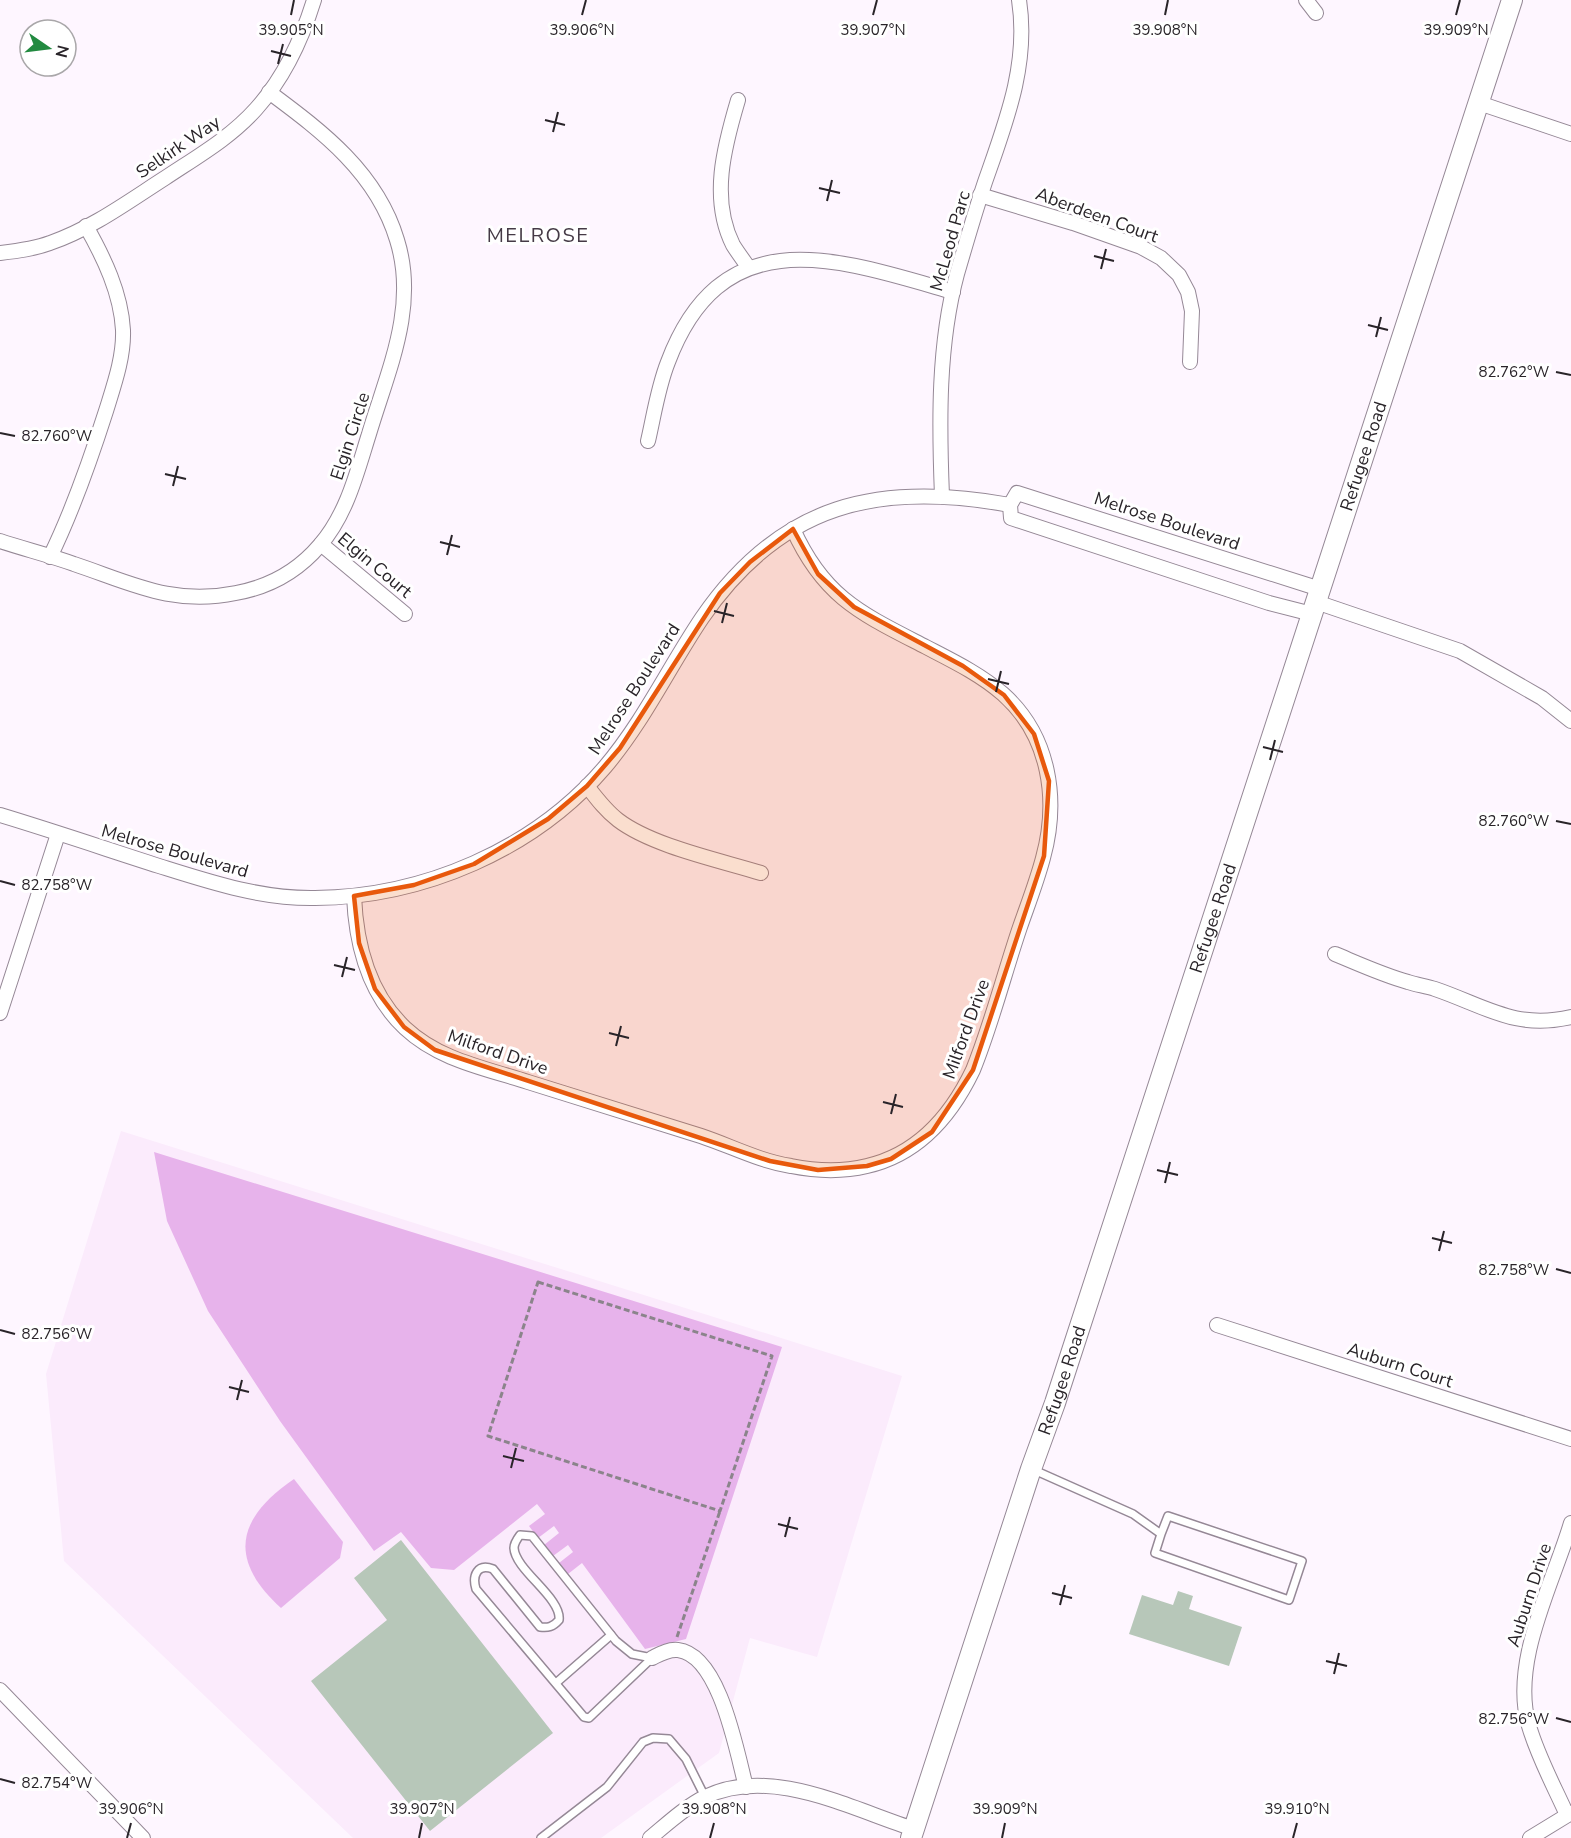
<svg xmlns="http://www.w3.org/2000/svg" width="1571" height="1838" font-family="'Nunito Sans',sans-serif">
<rect width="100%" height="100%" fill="#fef6ff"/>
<path fill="#fbebfc" d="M121 1131 902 1376 817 1657 750 1638 719 1753 601 1838H353L64 1561 46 1374Z"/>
<g fill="#e7b3eb">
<path d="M154 1152 782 1347 686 1639 645 1649 582 1563 568 1574 559 1563 573 1552 568 1545 553 1556 544 1545 559 1533 554 1526 538 1538 529 1526 545 1514 537 1504 454 1570 431 1568 401 1532 374 1551 280 1421 208 1311 167 1221Z"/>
<path d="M294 1479 343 1542 340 1558 281 1608C227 1559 237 1518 294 1479Z"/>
</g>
<g fill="#b7c7b9">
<path d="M401 1540 553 1733 430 1831 311 1681 387 1620 354 1578Z"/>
<path d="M1178 1591 1193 1596 1189 1609 1242 1627 1229 1666 1129 1634 1142 1595 1173 1605Z"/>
</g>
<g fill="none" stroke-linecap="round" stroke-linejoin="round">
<g stroke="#958896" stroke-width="10">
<g id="lane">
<path d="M1034 1470 1133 1514 1161 1534 1168 1516 1302 1561 1289 1600 1155 1553 1161 1534"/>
<path d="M520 1535 532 1536 616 1641 632 1654 652 1658 589 1718 584 1717 476 1589C472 1576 477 1563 493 1569L540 1627C548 1628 553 1627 559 1620 562 1598 515 1570 514 1548 514 1543 517 1539 520 1535Z"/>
<path d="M556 1683 611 1635"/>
<path d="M541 1838 607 1787 643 1742 653 1738 669 1739 686 1759 705 1797"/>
</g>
</g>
<g stroke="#958896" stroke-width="16">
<g id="street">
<path d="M1306 0 1316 13"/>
<path d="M738 100C724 147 710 199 733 245 738 253 744 261 749 268"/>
<path d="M1479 103 1571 134"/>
<path d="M980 195 1073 223 1141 247 1161 258 1179 275 1188 292 1192 311 1190 362"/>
<path d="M0 253C17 251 34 249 50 243 91 229 129 201 165 178 198 156 230 138 256 109 284 78 302 39 314 0"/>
<path d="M648 441C654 415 658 387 668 362 723 217 838 259 953 292"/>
<path d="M942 496C939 422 938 345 957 274 966 243 975 212 985 182 1006 122 1029 64 1019 0"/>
<path d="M0 541C24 549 49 555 74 564 131 583 172 606 236 593 269 587 298 571 320 545 347 514 357 472 369 434 388 370 418 307 397 240 377 173 323 132 269 92"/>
<path d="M321 544 405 614"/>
<path d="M50 557C73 510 90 461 106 411 114 385 124 357 123 330 121 293 104 258 86 226"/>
<path d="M1316 602 1460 651 1542 698 1571 721"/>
<path d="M1312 614 1269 603 1011 518 1010 505 1017 493 1320 589"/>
<path d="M587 786C597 799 606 811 618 820 652 846 719 860 761 873"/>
<path d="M0 815C53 831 106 849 159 866 210 882 261 899 315 898 423 897 534 850 605 767 644 721 669 667 702 618 781 503 879 481 1010 505"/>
<path d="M354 896C356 945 368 993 405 1028 439 1060 485 1068 528 1082 585 1100 643 1118 701 1136 731 1146 759 1161 791 1166 816 1171 842 1172 867 1166 919 1154 951 1116 973 1070 992 1023 1004 974 1020 927 1028 904 1037 881 1043 858 1059 800 1050 736 1003 694 980 674 953 661 926 647 862 614 824 598 793 529"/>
<path d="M1335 954C1359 964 1383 975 1408 982 1417 985 1426 986 1435 989 1485 1006 1515 1030 1571 1017"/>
<path d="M0 1013 58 834"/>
<path d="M1217 1325 1571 1439"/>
<path d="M652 1658C660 1654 668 1649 678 1650 720 1655 737 1753 746 1787"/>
<path d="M0 1690 143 1838"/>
<path d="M1567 1815C1554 1786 1538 1757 1529 1726 1510 1662 1553 1584 1571 1523"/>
<path d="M650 1838C667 1824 685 1807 705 1797 771 1765 851 1809 914 1829"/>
<path d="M1530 1838 1571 1813"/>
</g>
</g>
<g stroke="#958896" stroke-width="22">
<g id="secondary">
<path id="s1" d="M911 1838 1031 1469 1055 1403 1512 0"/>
</g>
</g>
<g stroke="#8b848b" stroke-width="3" stroke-dasharray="6 3" stroke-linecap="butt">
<path d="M538 1282 772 1356 720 1511 488 1436Z"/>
<path d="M677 1637 720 1511"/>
</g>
<use href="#lane" stroke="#fff" stroke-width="7"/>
<use href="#street" stroke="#fff" stroke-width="14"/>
<use href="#secondary" stroke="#fff" stroke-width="20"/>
</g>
<path fill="#e8590c" fill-opacity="0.2" stroke="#e8590c" stroke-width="4.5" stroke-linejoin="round" d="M793 529 818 574 854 607 963 666 1004 695 1034 734 1049 781 1044 856 973 1070 932 1132 891 1159 867 1166 818 1170 770 1161 435 1050 404 1027 375 989 359 943 354 896 414 885 474 864 548 819 587 786 620 748 720 593 750 562Z"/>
<path fill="none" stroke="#292429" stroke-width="2" d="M291 15 294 0M582 15 586 0M873 15 877 0M1165 15 1168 0M1456 15 1460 0M271 51 291 56M278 64 283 44M545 120 565 125M553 132 558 112M819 188 840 193M827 201 832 180M1094 256 1114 261M1101 269 1106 249M1368 325 1388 330M1376 337 1381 317M1556 372 1571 375M0 433 15 436M165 474 186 479M173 486 178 466M440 542 460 547M447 555 452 535M714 611 734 616M722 623 727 603M988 679 1009 684M996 692 1001 671M1263 747 1283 752M1270 760 1275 740M1556 821 1571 824M0 881 15 885M334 965 355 970M342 977 347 957M609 1033 629 1038M616 1046 621 1026M883 1102 903 1107M891 1114 896 1094M1157 1170 1178 1175M1165 1183 1170 1162M1432 1238 1452 1243M1439 1251 1444 1231M1556 1269 1571 1273M0 1330 15 1334M229 1387 249 1392M237 1400 242 1380M503 1456 524 1461M511 1468 516 1448M778 1524 798 1529M785 1537 790 1517M1052 1593 1072 1598M1060 1605 1065 1585M1326 1661 1347 1666M1334 1674 1339 1653M1556 1718 1571 1722M0 1779 15 1783M127 1838 131 1823M419 1838 422 1823M710 1838 714 1823M1002 1838 1005 1823M1293 1838 1297 1823"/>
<g text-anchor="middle" stroke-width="6" stroke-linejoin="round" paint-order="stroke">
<g font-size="18" fill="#292429" stroke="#fff">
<text transform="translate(178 147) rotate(-34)" y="6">Selkirk Way</text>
<text transform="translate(1097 215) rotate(20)" y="6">Aberdeen Court</text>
<text transform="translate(950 241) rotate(-74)" y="6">McLeod Parc</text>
<text transform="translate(350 436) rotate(-72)" y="6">Elgin Circle</text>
<text dy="6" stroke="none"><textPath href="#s1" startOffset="1454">Refugee Road</textPath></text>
<text transform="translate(1167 521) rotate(18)" y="6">Melrose Boulevard</text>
<text transform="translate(375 565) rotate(40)" y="6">Elgin Court</text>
<text transform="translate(634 689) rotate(-57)" y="6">Melrose Boulevard</text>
<text transform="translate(175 851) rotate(16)" y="6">Melrose Boulevard</text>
<text dy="6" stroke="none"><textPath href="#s1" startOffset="968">Refugee Road</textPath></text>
<text transform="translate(966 1029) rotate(-70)" y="6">Milford Drive</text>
<text transform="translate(498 1052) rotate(19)" y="6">Milford Drive</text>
<text transform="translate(1400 1365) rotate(18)" y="6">Auburn Court</text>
<text dy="6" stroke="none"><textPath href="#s1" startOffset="482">Refugee Road</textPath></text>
<text transform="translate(1529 1595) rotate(-72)" y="6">Auburn Drive</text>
</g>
<g font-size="20" letter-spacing="1.5" fill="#453a46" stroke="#fff">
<text x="538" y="242">MELROSE</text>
</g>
</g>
<g font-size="15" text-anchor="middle" fill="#292429" stroke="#fff" stroke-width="6" stroke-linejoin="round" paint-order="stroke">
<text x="291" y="35">39.905°N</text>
<text x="582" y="35">39.906°N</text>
<text x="873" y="35">39.907°N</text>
<text x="1165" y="35">39.908°N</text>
<text x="1456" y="35">39.909°N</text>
<text x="1514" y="377">82.762°W</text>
<text x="57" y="441">82.760°W</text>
<text x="1514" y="826">82.760°W</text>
<text x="57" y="890">82.758°W</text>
<text x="1514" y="1275">82.758°W</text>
<text x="57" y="1339">82.756°W</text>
<text x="1514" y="1724">82.756°W</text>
<text x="57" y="1788">82.754°W</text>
<text x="131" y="1814">39.906°N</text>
<text x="422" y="1814">39.907°N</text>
<text x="714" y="1814">39.908°N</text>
<text x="1005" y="1814">39.909°N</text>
<text x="1297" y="1814">39.910°N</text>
</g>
<g transform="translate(48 48) rotate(104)"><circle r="28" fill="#ffffff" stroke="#a9a7a9" stroke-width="1.5"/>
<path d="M0-4.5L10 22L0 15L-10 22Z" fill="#228a40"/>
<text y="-9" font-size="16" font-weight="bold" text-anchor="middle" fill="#292429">N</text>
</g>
</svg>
